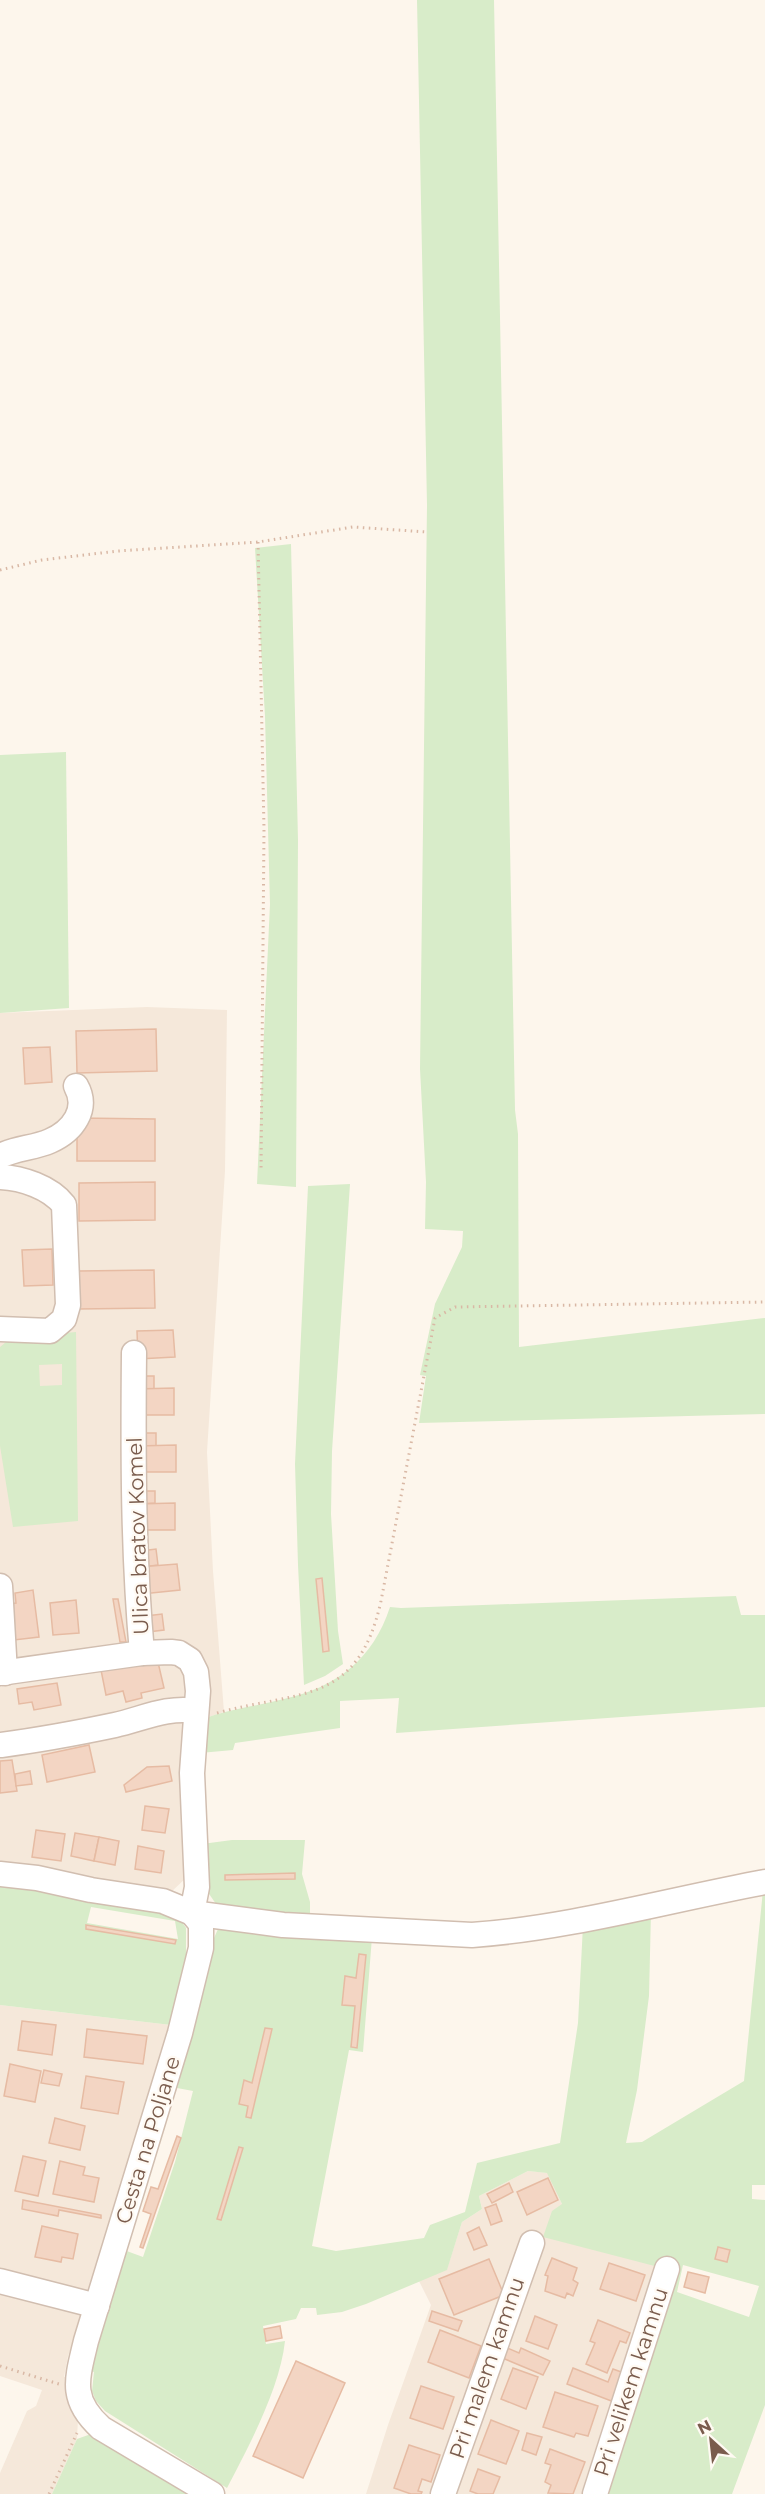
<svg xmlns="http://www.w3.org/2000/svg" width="765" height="2494" font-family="Montserrat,sans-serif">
<rect width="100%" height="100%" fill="#fdf6ec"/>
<g fill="#f5e8da">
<path d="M147 1007 227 1010 225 1171 207 1452 213 1571 224 1712 203 1719 189 1875 170 1893 0 1866V1013Z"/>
<path d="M0 2005 171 2025 102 2258 68 2356 64 2377H67L68 2403 78 2418 77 2439 52 2494H0V2473L27 2411 36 2406 42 2390 0 2376Z"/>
<path d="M528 2171 548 2173 562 2204 671 2270 599 2494H366L388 2425 431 2305 419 2281 447 2269 462 2222 482 2209 479 2196Z"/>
</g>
<g fill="#d8ecc9" fill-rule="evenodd">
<path d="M417 0H494L515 1110 518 1134 519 1347 765 1318V1414L419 1423 426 1376 420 1375 435 1304 462 1247 463 1231 425 1229 426 1182 420 1069 427 505Z"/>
<path d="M291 544 298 840 296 1187 257 1184 270 904 265 716 255 548Z"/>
<path d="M66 752 69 1008 0 1013V755Z"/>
<path d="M350 1184 332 1451 331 1514 338 1631 343 1664 325 1676 304 1685 298 1565 295 1464 308 1186Z"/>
<path d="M76 1332 78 1521 13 1527 0 1446V1347L11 1338ZM62 1364V1385L40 1386 39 1365Z"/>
<path d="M736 1596 741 1615H765V1707L396 1733 399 1698 340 1701V1728L235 1743 233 1750 200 1753 203 1719C229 1709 257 1706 284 1699 337 1687 373 1659 390 1607L401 1608Z"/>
<path d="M232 1840H305L302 1874 310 1902V1921L216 1904 205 1888 202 1844Z"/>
<path d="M0 1881 147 1908 180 1919 186 1928V1959L171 2025 0 2005ZM91 1907 175 1921 178 1939 87 1923Z"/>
<path d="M765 1889V2185H752V2199L765 2200V2405L732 2494H599L670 2270 543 2237 552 2211 562 2204 547 2173 528 2171 479 2196 482 2209 462 2222 447 2270 366 2304 342 2312 317 2315 316 2308H301L296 2319 263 2326 266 2344 285 2341C280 2388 249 2446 227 2488L105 2411 96 2401 92 2391 94 2372 89 2370 124 2250 143 2257 175 2162 193 2091 177 2088 198 2012 214 1938 218 1929 223 1925 372 1937 363 2052 349 2050 312 2246 336 2251 424 2238 430 2225 465 2212 477 2163 560 2143 578 2023 583 1925 651 1912 649 1996 637 2090 626 2143 642 2142 744 2081 763 1890ZM683 2265 759 2286 749 2317 677 2292Z"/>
<path d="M91 2434 195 2494H52L77 2439Z"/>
</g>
<g fill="#f3d5c3" stroke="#e6bba3" stroke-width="1.5">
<path d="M156 1029 157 1071 77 1073 76 1031Z"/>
<path d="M50 1047 52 1082 25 1084 23 1048Z"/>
<path d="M77 1118 155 1119V1161H77Z"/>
<path d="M155 1182V1220L79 1221V1183Z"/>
<path d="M52 1249 53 1285 24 1286 22 1250Z"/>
<path d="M154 1270 155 1308 79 1309V1271Z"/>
<path d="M173 1330 175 1357 138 1359 137 1331Z"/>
<path d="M139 1376H154V1389H140Z"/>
<path d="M174 1388V1415H136V1389Z"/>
<rect x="141" y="1433" width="15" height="13"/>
<path d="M176 1445V1472H138V1446Z"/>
<path d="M141 1491H155V1503L141 1504Z"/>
<path d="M175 1503V1530H138L137 1504Z"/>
<path d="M156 1549 158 1565 143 1567 141 1551Z"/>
<path d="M177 1564 180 1590 142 1594 139 1567Z"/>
<path d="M322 1578 329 1651 323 1652 316 1579Z"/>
<path d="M33 1590 39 1637 14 1640 9 1604 16 1603 15 1593Z"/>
<path d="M113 1599H118L126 1642H120Z"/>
<path d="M76 1600 79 1633 53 1635 50 1603Z"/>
<path d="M162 1614 164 1630 148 1632 146 1616Z"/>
<path d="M157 1658 164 1688 141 1693 142 1698 126 1702 123 1691 106 1695 101 1670Z"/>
<path d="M57 1683 61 1705 34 1710 32 1702 19 1704 17 1689Z"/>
<path d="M89 1745 95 1772 47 1782 42 1755Z"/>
<path d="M12 1760 17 1791 0 1793V1761Z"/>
<path d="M169 1766 172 1781 126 1792 124 1785 147 1767Z"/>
<path d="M30 1771 32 1784 16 1786 15 1774Z"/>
<path d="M145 1806 169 1809 165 1833 142 1830Z"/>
<path d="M36 1830 65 1834 61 1861 32 1857Z"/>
<path d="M75 1833 99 1837 94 1861 71 1856Z"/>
<path d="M99 1837 119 1841 115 1865 94 1861Z"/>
<path d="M138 1846 164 1851 161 1873 135 1869Z"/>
<path d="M295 1873V1879L225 1880V1875Z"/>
<path d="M86 1925 176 1940 175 1944 86 1929Z"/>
<path d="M359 1954 366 1955 357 2048 351 2047 355 2006 342 2005 345 1976 356 1978Z"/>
<path d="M22 2021 56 2025 52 2055 18 2050Z"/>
<path d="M265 2028 272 2029 251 2118 246 2117 248 2106 239 2104 244 2080 252 2083Z"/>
<path d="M87 2029 147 2036 143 2064 84 2057Z"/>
<path d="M10 2064 41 2071 35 2102 4 2096Z"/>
<path d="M44 2070 62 2074 59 2086 41 2083Z"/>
<path d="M86 2076 124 2082 118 2114 81 2108Z"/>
<path d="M55 2118 85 2126 80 2150 49 2143Z"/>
<path d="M177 2136 181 2138 143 2248 140 2247 151 2214 143 2211 151 2187 158 2189Z"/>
<path d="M239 2147 243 2148 221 2220 217 2219Z"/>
<path d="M23 2156 46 2161 38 2196 15 2191Z"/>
<path d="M60 2161 85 2167 83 2175 99 2178 94 2202 53 2194Z"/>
<path d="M548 2178 558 2200 527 2215 517 2192Z"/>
<path d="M509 2183 513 2192 492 2203 487 2194Z"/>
<path d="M23 2200 101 2215V2218L59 2210 58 2216 22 2209Z"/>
<path d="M496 2204 502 2221 491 2225 485 2208Z"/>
<path d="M42 2226 78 2234 73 2259 62 2257 61 2262 35 2257Z"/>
<path d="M479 2227 487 2245 474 2250 467 2233Z"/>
<path d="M718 2247 730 2250 727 2262 715 2259Z"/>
<path d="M552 2258 577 2268 573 2280 578 2283 573 2296 567 2293 565 2298 545 2291 548 2276 545 2275Z"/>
<path d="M489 2259 504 2295 454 2315 439 2279Z"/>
<path d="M609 2263 645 2275 636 2301 600 2289Z"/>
<path d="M688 2272 709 2277 705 2293 684 2287Z"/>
<path d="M432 2311 462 2321 458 2331 429 2321Z"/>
<path d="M535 2316 557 2325 548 2349 526 2341Z"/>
<path d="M598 2320 630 2333 626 2343 620 2341 607 2373 586 2364 595 2343 590 2341Z"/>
<path d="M280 2326 282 2338 266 2341 264 2329Z"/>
<path d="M440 2330 481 2346 469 2378 428 2362Z"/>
<path d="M505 2347 519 2353 521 2348 550 2361 543 2375 500 2357Z"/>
<path d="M296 2361 345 2383 303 2478 253 2456Z"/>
<path d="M513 2368 538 2377 526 2409 501 2399Z"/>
<path d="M573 2368 608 2382 613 2369 624 2373 614 2402 567 2384Z"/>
<path d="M421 2386 454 2397 443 2429 410 2418Z"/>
<path d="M555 2392 598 2406 588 2436 576 2433 574 2437 543 2427Z"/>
<path d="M491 2420 519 2431 506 2464 478 2454Z"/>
<path d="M527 2433 542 2437 536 2455 522 2450Z"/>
<path d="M409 2445 440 2455 431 2482 422 2479 418 2491 422 2492 421 2494H411L394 2488Z"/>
<path d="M550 2449 585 2462 573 2494 548 2493 551 2485 545 2482 551 2465 545 2463Z"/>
<path d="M478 2469 500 2477 493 2494H478L470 2491Z"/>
</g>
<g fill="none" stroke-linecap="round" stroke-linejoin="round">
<g stroke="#d1beb0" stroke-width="27">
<g id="minor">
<path d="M0 1156C16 1148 34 1148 50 1141 73 1131 89 1109 76 1086"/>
<path d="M0 1177C22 1178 50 1187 64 1205L68 1305 64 1319 50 1331 0 1329"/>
<path d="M134 1353C133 1453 133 1553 142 1653"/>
<path d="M0 1586 5 1673"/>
<path d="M0 1673 142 1653 171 1652 179 1653 190 1660 196 1672 198 1691 192 1773 197 1887 192 1913"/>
<path d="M1 1745C39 1740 77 1733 115 1725 142 1719 168 1706 196 1711"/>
<path d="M0 1874 37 1878 91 1890 163 1901 192 1913 201 1924V1948L180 2033 86 2341C77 2379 69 2399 101 2428L212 2494"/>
<path d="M192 1913 283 1925 472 1935C570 1928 668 1900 765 1882"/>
<path d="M0 2281 97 2306"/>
<path d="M443 2494 532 2243"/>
<path d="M595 2494 667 2269"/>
</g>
</g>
<g stroke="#d9b8a5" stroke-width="3" stroke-dasharray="1.5 4.5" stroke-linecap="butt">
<path d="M258 542 264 829 261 1172"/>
<path d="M0 570 42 560 118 551 258 542 353 527 427 532"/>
<path d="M217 1713C301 1690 358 1705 381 1601L435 1318 455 1307 765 1302"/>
<path d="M0 2366 59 2384"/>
<path d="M49 2494 77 2433"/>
</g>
<use href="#minor" stroke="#fff" stroke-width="24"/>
</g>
<g text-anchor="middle" stroke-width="4.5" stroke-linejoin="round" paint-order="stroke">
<g font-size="21" fill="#7a5c4d" stroke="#fffaf3">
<text transform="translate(138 1536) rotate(-92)" y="7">Ulica bratov Komel</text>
<text transform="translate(148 2140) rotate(-73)" y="7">Cesta na Poljane</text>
<text transform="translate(487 2368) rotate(-71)" y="7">Pri malem kamnu</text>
<text transform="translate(631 2382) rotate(-72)" y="7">Pri velikem kamnu</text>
</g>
</g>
<g transform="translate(711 2440) rotate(333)" stroke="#fffaf3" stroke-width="4.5" paint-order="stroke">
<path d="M0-4.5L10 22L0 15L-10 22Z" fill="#7a5c4d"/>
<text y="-9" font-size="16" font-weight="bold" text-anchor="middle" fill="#7a5c4d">N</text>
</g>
</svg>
